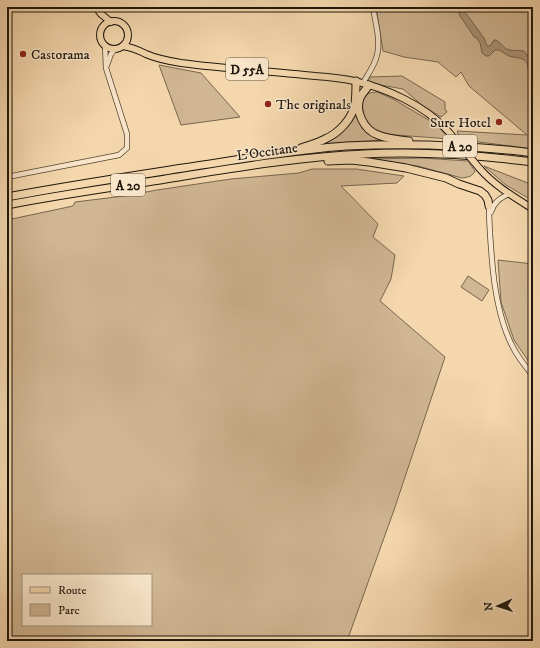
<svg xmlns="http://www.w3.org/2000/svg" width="540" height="648" font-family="'IM FELL DW Pica',serif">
<rect width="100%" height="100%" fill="#f4d7ad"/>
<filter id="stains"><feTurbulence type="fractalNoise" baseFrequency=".005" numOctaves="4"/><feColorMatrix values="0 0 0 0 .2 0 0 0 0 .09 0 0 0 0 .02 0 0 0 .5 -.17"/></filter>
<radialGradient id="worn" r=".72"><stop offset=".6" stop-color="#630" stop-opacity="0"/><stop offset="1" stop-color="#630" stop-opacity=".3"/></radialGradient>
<g fill="#d0b692" stroke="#77664f" fill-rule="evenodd">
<path d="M376 7H533V149L464 140 458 134 457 131 527 135 469 86 461 72 456 77 438 62 404 57 383 51Z"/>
<path d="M159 65 201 73 240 117 181 125Z"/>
<path d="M402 76 445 102V109L447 112 441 117 422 105 403 89 369 83V77Z"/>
<path d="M377 92 393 99 437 125 450 139 383 134 374 129 368 126 361 110 363 96 369 93Z"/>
<path d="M356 107 359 122 385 140 319 144 338 135Z"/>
<path d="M422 158 468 161 475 171C472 177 468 177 462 178L418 166 365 159Z"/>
<path d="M484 166 533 185V201L506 185Z"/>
<path d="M312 169H356L404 176 397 183 341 186 378 224 373 237 395 255 391 279 380 301 445 357 394 510 347 641H7V220L73 206 75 202 124 196 157 190 231 179 299 173ZM23 575H151V625H23Z"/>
<path d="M498 260 533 264V368L514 340 501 302Z"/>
<path d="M468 276 489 290 482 301 461 287Z"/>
</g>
<path fill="#ab9576" stroke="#73624c" d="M457 7H463L465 12 484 38 487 46H490L494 40H496C500 42 502 46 506 49 511 51 518 50 524 51L533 63V72L528 69C528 56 518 59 509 56 504 54 501 49 495 50L489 56H486L482 53 480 43 476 37H474L469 29 460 16Z"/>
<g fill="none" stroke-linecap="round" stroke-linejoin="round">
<g stroke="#544634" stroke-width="6">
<g id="minor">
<path d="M107 65 111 54 115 49"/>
<path d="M363 83C368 74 375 65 377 55 381 40 375 22 373 7"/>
<path d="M7 177 119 155 127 148V134L106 68 105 45"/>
<path d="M489 206C489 228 491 249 493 271 496 298 501 327 515 351 520 360 527 368 533 376"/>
<path d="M491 212C494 202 500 198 509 194"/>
</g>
</g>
<g stroke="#1e160c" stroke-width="8">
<g id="major">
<path d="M96 7 101 14 111 22"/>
<circle cx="114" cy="35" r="14"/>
<path d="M123 46C131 47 138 50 146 54 157 59 169 61 181 63 225 69 270 71 315 76 328 77 341 78 354 81 386 88 424 105 447 130"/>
<path d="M480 169C495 186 514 197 533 209"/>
<path d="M530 641 533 638"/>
</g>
</g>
<g stroke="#1e160c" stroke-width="9">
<g id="highway">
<path d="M369 85C366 90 362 93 360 98 355 112 364 130 378 135 388 139 399 140 409 141"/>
<path d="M301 148C309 145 318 143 325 139 339 133 352 119 355 104 356 96 356 89 356 81"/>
<path d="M328 161 351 160 369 162 406 168 446 178 459 184 480 191 485 195 488 200 489 206"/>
<path d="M7 197C65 186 125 177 183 168 237 160 291 150 346 146 408 143 471 145 533 153"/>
<path d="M7 205C58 195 109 188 160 180 227 169 295 157 364 154 420 151 477 155 533 162"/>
</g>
</g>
<use href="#minor" stroke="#f8e5ca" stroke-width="4.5"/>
<use href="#major" stroke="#f4d7ad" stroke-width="6"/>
<use href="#highway" stroke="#f4d7ad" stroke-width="7"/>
<g stroke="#1e160c" stroke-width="8" stroke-linecap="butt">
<path id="major-bridge" d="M447 130 480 169"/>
</g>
<use href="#major-bridge" stroke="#f4d7ad" stroke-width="6"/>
</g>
<g fill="#8f2418" stroke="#f8e5ca" stroke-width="1.5">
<circle cx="23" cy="54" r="4"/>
<circle cx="268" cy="104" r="4"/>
<circle cx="499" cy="122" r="4"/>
</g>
<g text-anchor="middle" stroke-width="3" stroke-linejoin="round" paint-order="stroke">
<g fill="#f8e5ca" stroke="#5f5445" stroke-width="1">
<rect x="226" y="58" width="42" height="22" rx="3"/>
<rect x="443" y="135" width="34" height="22" rx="3"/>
<rect x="111" y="174" width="34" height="22" rx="3"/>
</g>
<g font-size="13" font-weight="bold" fill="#1e160c">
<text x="247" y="74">D 55A</text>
<text x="460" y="151">A 20</text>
<text x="128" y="190">A 20</text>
</g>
<g font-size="14" fill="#1e160c" stroke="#f8e5ca" text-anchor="start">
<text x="31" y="59">Castorama</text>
<text x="276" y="109">The originals</text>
<text x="491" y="127" text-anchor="end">Sure Hotel</text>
</g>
<g font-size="14" fill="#1e160c" stroke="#f8e5ca">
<text transform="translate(267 151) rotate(-8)" y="5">L'Occitane</text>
</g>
</g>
<rect width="540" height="648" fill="none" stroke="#f4d7ad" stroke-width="24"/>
<rect x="8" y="8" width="524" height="632" fill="none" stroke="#1e160c" stroke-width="2"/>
<rect x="12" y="12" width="516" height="624" fill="none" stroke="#1e160c"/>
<rect x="22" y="574" width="130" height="52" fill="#f8e5ca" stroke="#a1927e"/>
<rect x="30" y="587" width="20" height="6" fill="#f4d7ad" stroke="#a1927e"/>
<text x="58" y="594" font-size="12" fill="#1e160c">Route</text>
<rect x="30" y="604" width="20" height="12" fill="#d0b692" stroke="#a1927e"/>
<text x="58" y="614" font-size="12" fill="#1e160c">Parc</text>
<g transform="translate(498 606) rotate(267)" stroke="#f8e5ca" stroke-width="3" paint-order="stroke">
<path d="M0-3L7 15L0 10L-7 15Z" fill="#1e160c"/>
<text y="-6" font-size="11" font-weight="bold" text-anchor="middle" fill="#1e160c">N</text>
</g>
<rect width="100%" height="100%" filter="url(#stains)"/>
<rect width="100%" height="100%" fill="url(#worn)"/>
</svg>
